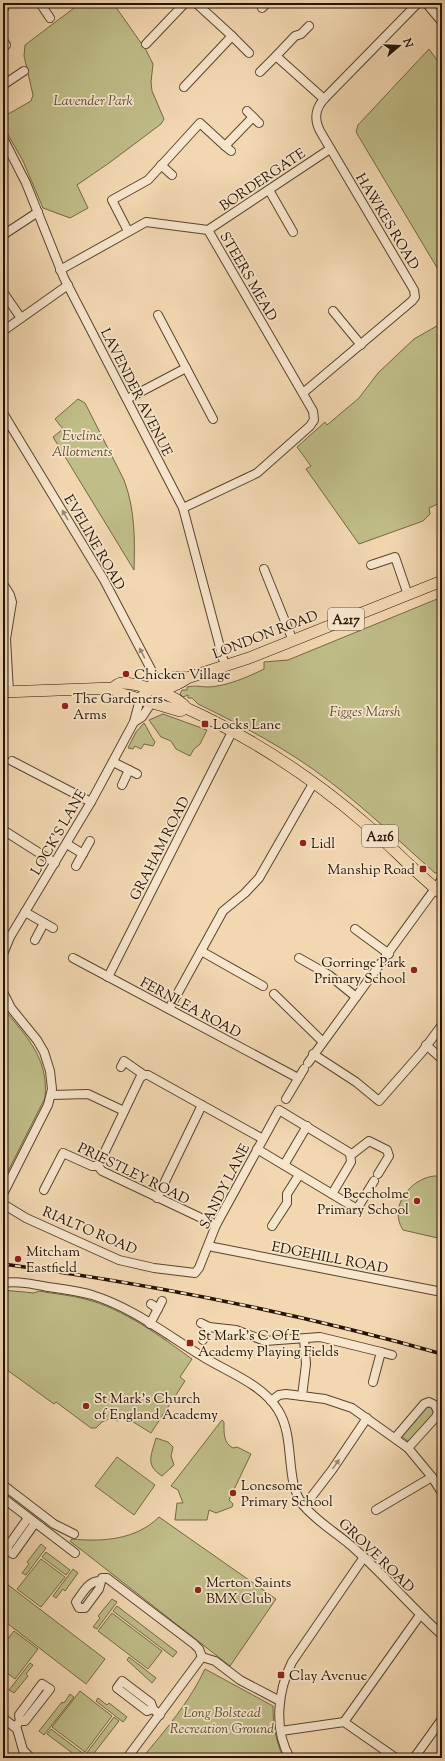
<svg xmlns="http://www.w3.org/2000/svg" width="445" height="1761" font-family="'Sorts Mill Goudy',serif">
<rect width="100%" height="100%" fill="#f2d7b1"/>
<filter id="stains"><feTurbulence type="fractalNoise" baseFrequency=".005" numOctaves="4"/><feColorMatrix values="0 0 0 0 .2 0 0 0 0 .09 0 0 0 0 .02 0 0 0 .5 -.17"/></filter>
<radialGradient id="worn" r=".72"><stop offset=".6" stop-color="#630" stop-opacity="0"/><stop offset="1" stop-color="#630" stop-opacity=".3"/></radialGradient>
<g fill="#bfbd88" stroke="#726844">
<path d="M77 3H113L146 50 153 64 151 82 152 91 164 119 161 124 109 163 77 185 88 208 70 218 43 208 23 161 3 126V117L31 101 33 95 24 56 25 45 78 5Z"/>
<path d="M429 49 442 67V276L356 132 358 125Z"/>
<path d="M442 323V491L438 493 442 502 429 508 430 514 423 521 359 544 306 469 311 466 297 447 325 422 327 425 359 398 378 373 414 339Z"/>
<path d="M78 399 85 403 124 480C135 509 135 539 134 570L53 437 63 429 55 419Z"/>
<path d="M442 597V867L437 873H435C400 842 366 809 329 781 289 750 243 726 198 704L192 698H188V695L183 697 180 694 182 690H187V687C195 685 201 687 209 687 227 686 248 677 264 669V662L288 660Z"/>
<path d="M163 714 207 730 200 744 194 749 190 756 176 749 171 741 161 737 149 720Z"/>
<path d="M144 723C148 729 150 735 155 742L153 746 144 744 141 749 135 746 133 749 128 748 136 732Z"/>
<path d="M3 1008C26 1036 49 1058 45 1098L3 1181Z"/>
<path d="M434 1176H442V1239L403 1230C388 1207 410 1179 434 1176Z"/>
<path d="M3 1290 34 1293 39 1291C54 1294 70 1295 85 1299 124 1309 160 1336 192 1359L180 1377 185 1381 151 1433 122 1415 118 1421 109 1419 102 1422 96 1428H91L56 1402 54 1404 3 1367Z"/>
<path d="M431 1406 436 1412 410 1443 400 1435 425 1407Z"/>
<path d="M222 1420 224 1422C224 1432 223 1443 233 1448L237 1447 251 1454 229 1500 233 1504 232 1507 216 1513 209 1510 207 1520H175L177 1503H183L178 1490 171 1486Z"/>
<path d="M156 1438 168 1442 173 1447 171 1456 174 1465 162 1476C145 1465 151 1456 156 1438Z"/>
<path d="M117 1457 155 1485 134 1515 95 1486Z"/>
<path d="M159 1517 276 1599 230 1666 70 1541 72 1539C102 1542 136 1540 159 1517Z"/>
<path d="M41 1544 46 1548 26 1575 22 1573 29 1564 27 1562Z"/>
<path d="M46 1552 70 1570 66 1575 42 1557Z"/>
<path d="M41 1559 65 1577 41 1607 17 1589Z"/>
<path d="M73 1569 78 1573 65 1591 63 1589 56 1598 53 1596Z"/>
<path d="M3 1581 105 1659 86 1684 3 1620Z"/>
<path d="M112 1599 117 1602 97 1629 93 1627 100 1618 98 1616Z"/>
<path d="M117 1606 177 1652 173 1657 113 1611Z"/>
<path d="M112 1613 162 1651 148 1669 98 1631Z"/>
<path d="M14 1631 38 1649 15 1679 3 1670V1645Z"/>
<path d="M129 1657 156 1678 152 1683 127 1660Z"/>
<path d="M30 1663 33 1665 26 1674 28 1676 14 1693 9 1690Z"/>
<path d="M205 1669 273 1706C273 1726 276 1740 283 1758H142C165 1731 190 1701 205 1669Z"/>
<path d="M80 1691 112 1716 85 1752 52 1727Z"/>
<path d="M70 1694 74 1697 44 1735 39 1731 62 1702 64 1703Z"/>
<path d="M98 1698 107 1705 109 1703 127 1717 123 1722 96 1701Z"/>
<path d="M114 1717 119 1721 91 1757 86 1754Z"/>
<path d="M51 1729 89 1758H79L47 1734Z"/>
</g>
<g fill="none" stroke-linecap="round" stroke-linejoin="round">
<g stroke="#58442c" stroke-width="10">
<g id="minor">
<path d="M40 3 50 18"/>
<path d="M426 3 442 22"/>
<path d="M262 8 267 3"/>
<path d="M3 10 7 3"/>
<path d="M309 26 301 34 295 36 276 56 324 99"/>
<path d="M232 36 249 53"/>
<path d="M3 40 6 45"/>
<path d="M146 44 185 3"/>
<path d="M260 72 276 56"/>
<path d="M3 85 24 71"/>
<path d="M184 87 232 36 196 3"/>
<path d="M247 111 259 123"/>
<path d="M3 138 26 183 64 278 183 508 225 666"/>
<path d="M225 146 231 151"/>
<path d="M161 165 172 175"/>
<path d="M269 190 293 232"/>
<path d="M208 230 330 149"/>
<path d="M128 231 112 200 148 180 200 123 225 146 253 117"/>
<path d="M3 235 38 212"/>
<path d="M60 270 146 222 208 230 313 411 314 420 310 426 257 473 183 508"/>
<path d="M3 292 21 318"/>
<path d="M333 311 361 345"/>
<path d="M158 315 213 419"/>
<path d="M3 331 68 285"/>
<path d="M303 393 412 301 415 297 414 290 320 131C314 119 315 109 324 99L418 3"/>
<path d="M127 399 186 368"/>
<path d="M3 413 104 580 154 675 151 688"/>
<path d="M371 565 395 557 408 595"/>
<path d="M264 569 293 641"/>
<path d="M3 584 10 595 12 602 6 639 9 692"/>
<path d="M134 722 142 717 152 702"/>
<path d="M12 761 91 802"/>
<path d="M113 762 137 774"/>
<path d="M122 785 129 770"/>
<path d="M3 830 55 863"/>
<path d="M67 844 83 854"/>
<path d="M76 866 90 841"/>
<path d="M25 912 53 928"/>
<path d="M355 929 389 954"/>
<path d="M35 940 44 923"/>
<path d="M201 951 263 986"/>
<path d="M3 954 10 937 91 802 134 722 140 699"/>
<path d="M73 958 298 1078"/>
<path d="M299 958 329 975 356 997"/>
<path d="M108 977 233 730"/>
<path d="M3 992 11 1008 37 1040 44 1052 50 1071 52 1089 48 1105 3 1194"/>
<path d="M274 994 322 1041"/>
<path d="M169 1009 223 911 245 893 259 878 314 782"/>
<path d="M426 1045 442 1059"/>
<path d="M313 1054 356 1082 379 1101 422 1052 442 1025"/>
<path d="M308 1063 442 879"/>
<path d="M121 1067 124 1061 144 1075H148L263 1139"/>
<path d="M51 1095 88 1094 124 1111"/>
<path d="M286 1099 304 1069"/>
<path d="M257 1149 357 1209 374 1181"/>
<path d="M351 1155 369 1141 387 1150 389 1156 378 1174"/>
<path d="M284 1165 307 1126"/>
<path d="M98 1166 140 1078 144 1075"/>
<path d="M44 1190 63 1153 92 1166H98L102 1171 216 1225"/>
<path d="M157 1198 202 1105"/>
<path d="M3 1204 26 1218 119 1260 154 1268 195 1273 199 1268 216 1225 279 1110 350 1153 351 1162 332 1194"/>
<path d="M272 1226 287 1203V1194L299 1175"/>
<path d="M213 1247 442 1292"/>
<path d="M3 1283C18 1281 33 1284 48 1287 63 1289 78 1291 92 1295 134 1308 168 1336 205 1358 230 1373 263 1385 278 1410 296 1438 284 1481 303 1505 318 1523 340 1535 356 1550 386 1577 412 1608 442 1635"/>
<path d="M151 1304 158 1309"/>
<path d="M201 1323 209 1327 236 1330 265 1341 320 1337 381 1352 373 1382"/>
<path d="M150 1324 162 1301"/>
<path d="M203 1340 209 1327"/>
<path d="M381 1352 392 1355"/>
<path d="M302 1396 306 1364 304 1339"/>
<path d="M271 1401 279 1395 286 1394 325 1399 352 1408 408 1448 432 1477 442 1493"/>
<path d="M395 1438 424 1404 429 1402 435 1405 438 1412 436 1417 408 1448"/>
<path d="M3 1485 54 1524 74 1534"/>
<path d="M3 1498 75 1553"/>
<path d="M303 1505 309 1500 332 1470 367 1418"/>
<path d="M376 1510 432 1477"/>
<path d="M28 1518 6 1549 13 1554 35 1523"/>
<path d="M100 1581C89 1580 82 1594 76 1602L79 1608H85L99 1589 102 1578H107L194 1644 199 1649 202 1657"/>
<path d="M153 1709 147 1711 117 1688 122 1681 151 1703 153 1709 160 1715"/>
<path d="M3 1718 17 1729 23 1750 31 1758"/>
<path d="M344 1722 396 1758"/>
<path d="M15 1727 20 1721H25L50 1689 42 1684 19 1715 20 1721"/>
<path d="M281 1731 344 1722 420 1615"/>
<path d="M127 1758 202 1657 215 1661 240 1680 280 1701"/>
<path d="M290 1758C273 1729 278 1690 292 1662L364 1557"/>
<path d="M414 1758 442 1719"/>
</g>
</g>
<g stroke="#241300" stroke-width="12">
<g id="major">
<path d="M113 688 119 693 180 711 186 708"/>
<path d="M3 692 113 688C116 686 118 683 122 683 137 683 178 695 186 708 252 738 313 778 368 826 393 848 416 873 442 894"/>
<path d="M157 696C165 687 178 686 187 678"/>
<path d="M140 699C152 685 168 674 187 678L249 658 442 581"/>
</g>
</g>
<use href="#minor" stroke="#f7e5cc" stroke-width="8"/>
<use href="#major" stroke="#f2d7b1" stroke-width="11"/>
<g stroke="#241300" stroke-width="3.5">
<path id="rail" d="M3 1264C151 1284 298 1313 442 1354"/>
</g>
<use href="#rail" stroke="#f7e5cc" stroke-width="2" stroke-dasharray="6" stroke-linecap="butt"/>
</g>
<defs><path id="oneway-solid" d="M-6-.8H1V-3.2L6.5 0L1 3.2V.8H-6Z"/></defs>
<g fill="#988670">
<use href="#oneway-solid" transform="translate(65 515) rotate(-120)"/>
<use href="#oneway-solid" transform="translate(142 653) rotate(-118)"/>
<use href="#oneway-solid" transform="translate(336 1464) rotate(-54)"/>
</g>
<g fill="#8f2418" stroke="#f7e5cc" stroke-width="1.5">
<circle cx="126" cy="674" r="4"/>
<circle cx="65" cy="706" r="4"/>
<rect x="201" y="720" width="8" height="8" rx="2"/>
<circle cx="303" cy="843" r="4"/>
<rect x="419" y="865" width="8" height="8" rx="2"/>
<circle cx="414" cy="970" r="4"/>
<circle cx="417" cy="1201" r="4"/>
<circle cx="18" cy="1259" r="4"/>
<rect x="186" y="1339" width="8" height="8" rx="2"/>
<circle cx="86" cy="1406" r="4"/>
<circle cx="233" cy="1493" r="4"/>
<circle cx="198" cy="1590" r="4"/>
<rect x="277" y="1671" width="8" height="8" rx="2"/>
</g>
<g text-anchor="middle" stroke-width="3.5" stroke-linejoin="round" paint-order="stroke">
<g fill="#f7e5cc" stroke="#63523d" stroke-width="1">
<rect x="328" y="608" width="36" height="22" rx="3"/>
<rect x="362" y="825" width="36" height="22" rx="3"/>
</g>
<g font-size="13" font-weight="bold" fill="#241300">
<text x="346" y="624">A217</text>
<text x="380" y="841">A216</text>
</g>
<g font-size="14" font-style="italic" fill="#5a4e30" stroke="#f7e5cc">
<text x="93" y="105">Lavender Park</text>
<text x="82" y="440">Eveline<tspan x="82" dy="16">Allotments</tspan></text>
<text x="365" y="716">Figges Marsh</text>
<text x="222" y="1717">Long Bolstead<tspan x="222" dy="16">Recreation Ground</tspan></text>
</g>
<g font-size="14" fill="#241300" stroke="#f7e5cc">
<text transform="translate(262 179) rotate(-34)" y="5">BORDERGATE</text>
<text transform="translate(388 221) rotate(59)" y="5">HAWKES ROAD</text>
<text transform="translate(249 276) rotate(60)" y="5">STEERS MEAD</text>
<text transform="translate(137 392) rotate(63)" y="5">LAVENDER AVENUE</text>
<text transform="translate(95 542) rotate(60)" y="5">EVELINE ROAD</text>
<text transform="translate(265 634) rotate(-21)" y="5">LONDON ROAD</text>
<text transform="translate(58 832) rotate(-60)" y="5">LOCK'S LANE</text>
<text transform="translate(159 848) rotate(-63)" y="5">GRAHAM ROAD</text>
<text transform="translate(191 1007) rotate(28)" y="5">FERNLEA ROAD</text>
<text transform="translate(134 1173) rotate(26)" y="5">PRIESTLEY ROAD</text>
<text transform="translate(224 1186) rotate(-63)" y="5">SANDY LANE</text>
<text transform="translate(90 1230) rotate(23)" y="5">RIALTO ROAD</text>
<text transform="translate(330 1257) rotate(11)" y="5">EDGEHILL ROAD</text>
<text transform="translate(377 1555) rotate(44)" y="5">GROVE ROAD</text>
</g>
<g font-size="14" fill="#241300" stroke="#f7e5cc" text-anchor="start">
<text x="134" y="679">Chicken Village</text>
<text x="73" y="703">The Gardeners<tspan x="73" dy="16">Arms</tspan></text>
<text x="213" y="729">Locks Lane</text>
<text x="311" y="848">Lidl</text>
<text x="415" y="874" text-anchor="end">Manship Road</text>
<text x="406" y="967" text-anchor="end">Gorringe Park<tspan x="406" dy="16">Primary School</tspan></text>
<text x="409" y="1198" text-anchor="end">Beecholme<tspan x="409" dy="16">Primary School</tspan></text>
<text x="26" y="1256">Mitcham<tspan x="26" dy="16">Eastfield</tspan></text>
<text x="198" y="1340">St Mark's C Of E<tspan x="198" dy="16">Academy Playing Fields</tspan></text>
<text x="94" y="1403">St Mark's Church<tspan x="94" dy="16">of England Academy</tspan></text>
<text x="241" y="1490">Lonesome<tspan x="241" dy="16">Primary School</tspan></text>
<text x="206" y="1587">Merton Saints<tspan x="206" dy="16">BMX Club</tspan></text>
<text x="289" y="1680">Clay Avenue</text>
</g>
</g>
<rect width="445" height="1761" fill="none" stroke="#f2d7b1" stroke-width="16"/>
<rect x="4" y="4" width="437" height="1753" fill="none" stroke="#241300" stroke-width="2"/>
<rect x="8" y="8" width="429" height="1745" fill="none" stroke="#241300"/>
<g transform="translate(399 46) rotate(71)" stroke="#f7e5cc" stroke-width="3" paint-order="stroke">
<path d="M0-3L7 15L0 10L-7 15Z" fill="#241300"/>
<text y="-6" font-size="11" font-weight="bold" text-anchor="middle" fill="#241300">N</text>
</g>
<rect width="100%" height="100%" filter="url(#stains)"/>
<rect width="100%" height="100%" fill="url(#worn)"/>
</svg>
